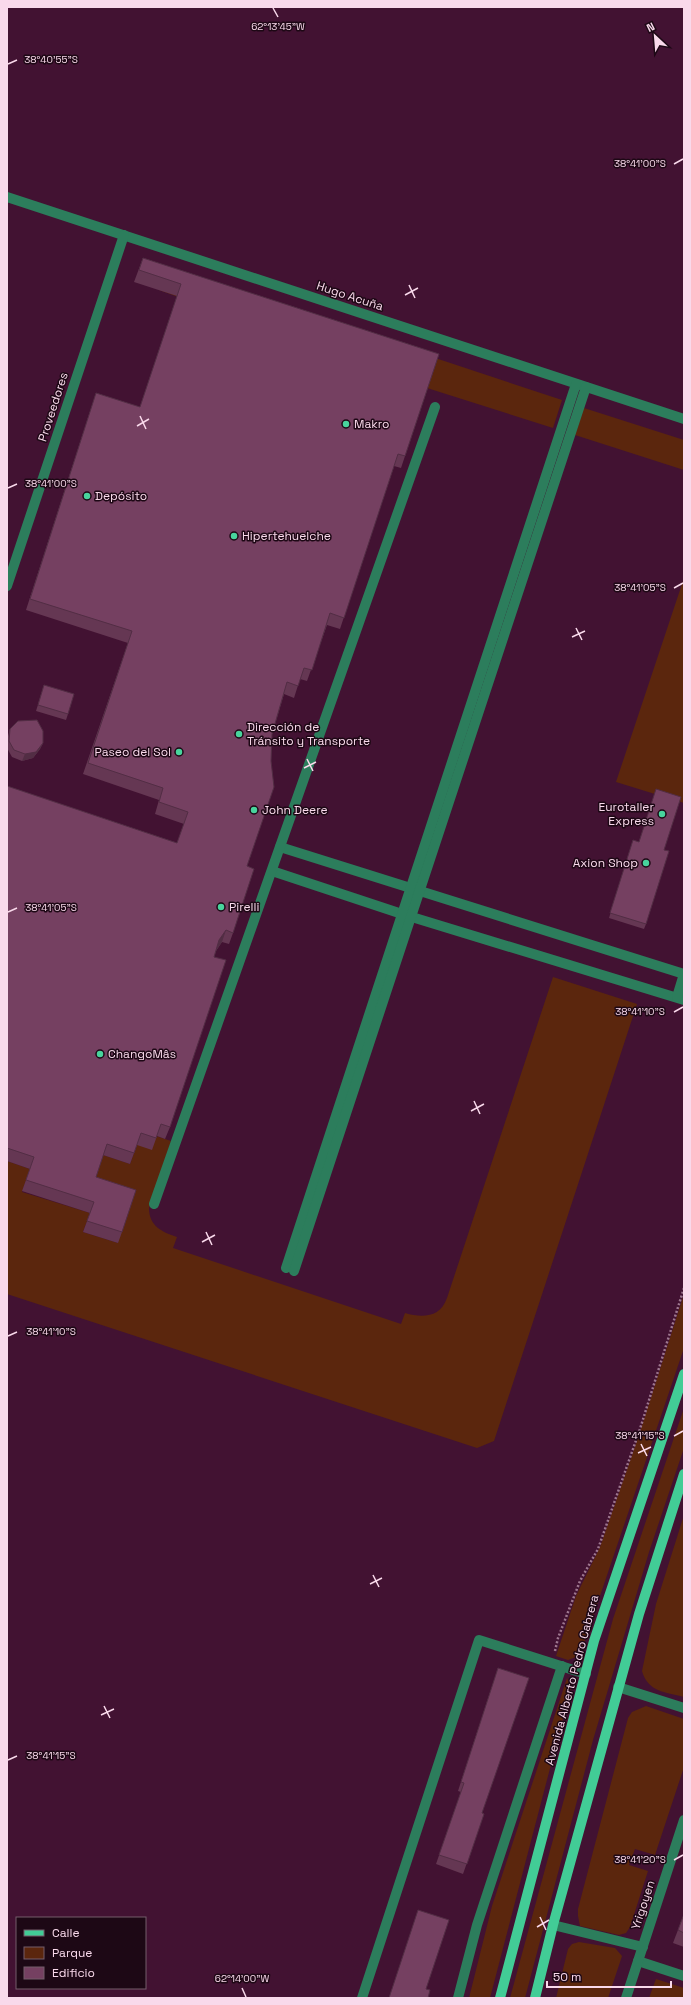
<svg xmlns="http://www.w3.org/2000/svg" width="691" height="2005" font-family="'Space Grotesk',sans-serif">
<rect width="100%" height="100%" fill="#421232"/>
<g fill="#5b260d">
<path d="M166 269 562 400 553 428 427 388 159 290Z"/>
<path d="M584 408 684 440V470L575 435Z"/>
<path d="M684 578V803L616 782Z"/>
<path d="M553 977 637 1004 494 1441 477 1448 7 1294V1161L30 1169 22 1192 90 1213 83 1232 118 1243 91 1188 103 1155 130 1164 137 1145 156 1136 171 1141 149 1208C149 1226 162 1232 177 1237L173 1248 401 1324 405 1313C422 1318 440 1318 447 1298Z"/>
<path d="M684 1294V1348L581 1652 576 1657 568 1660 556 1656 576 1596 600 1547 638 1438Z"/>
<path d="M684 1408V1448L649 1552 593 1740 525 1998H510L613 1619Z"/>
<path d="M684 1515V1697C665 1692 648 1692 642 1671L656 1604Z"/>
<path d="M567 1678 571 1688 490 1998H469L492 1906Z"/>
<path d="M646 1706 684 1719V1767L655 1855 635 1849 629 1865 648 1871 630 1927 626 1933 619 1935 580 1926 578 1916V1909L628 1718 632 1712Z"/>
<path d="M579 1942 615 1948 622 1956 608 1998H556L568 1949 572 1944Z"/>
<path d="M656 1979 684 1988V1998H649Z"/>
</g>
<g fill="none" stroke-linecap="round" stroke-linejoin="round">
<path stroke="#9e778f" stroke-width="2.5" stroke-dasharray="2 2" stroke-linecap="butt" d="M555 1651 558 1638 580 1581 598 1549 640 1429 684 1288"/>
<g stroke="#2c7d5c" stroke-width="10">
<path d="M7 197 684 419"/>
<path d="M7 586 124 235"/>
<path d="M280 847 684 974"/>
<path d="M272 871 402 914 684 1000"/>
<path d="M677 997 684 974"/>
<path d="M154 1204 435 407"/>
<path d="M286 1268 576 384"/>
<path d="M294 1271 586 387"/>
<path d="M618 1687 684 1708"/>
<path d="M553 1925 643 1947"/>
<path d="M638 1961 684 1976"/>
<path d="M362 1998 479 1640 586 1674"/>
<path d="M458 1998 477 1925 562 1666"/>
<path d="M626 1998 684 1820"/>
</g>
<g stroke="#42cc96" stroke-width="10">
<path d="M500 1998 594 1641 684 1374"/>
<path d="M535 1998 553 1925 639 1614 684 1474"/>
</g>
</g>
<g fill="#653753">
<path d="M143 258 439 354 401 468 394 466 340 629 327 625 307 681 300 679 294 698 284 694 272 734 247 866 233 933 229 944 222 942 216 951 214 957 170 1127 165 1139 157 1136 152 1150 137 1145 130 1164 103 1155 96 1177 122 1232 118 1243 83 1232 90 1213 22 1191 30 1169 7 1161V786L177 843 184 824 155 814 159 800 83 774 128 643 26 610 96 393 140 407 177 296 134 282Z"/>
<path d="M44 685 68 714 66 720 36 711Z"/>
<path d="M10 729 43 743 40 749 33 758 22 761 12 757 7 748 8 736Z"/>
<path d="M632 845 664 850 646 924 644 929 609 918Z"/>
<path d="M498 1668 482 1813 484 1814 463 1874 436 1864 461 1792 458 1791Z"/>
<path d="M684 1914V1947L673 1943Z"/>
</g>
<g fill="#522d44">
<path d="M43 743 40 749 33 758 22 761 25 754Z"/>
<path d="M226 930 222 942 215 952 219 940Z"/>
</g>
<g fill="#754061" stroke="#522d44">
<path d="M143 258 439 354 405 456 398 454 344 618 330 613 312 670 304 668 298 686 287 682 272 734 271 761 274 787 247 866 254 869 233 933 226 930 219 940 214 957 226 960 170 1127 161 1124 156 1138 141 1133 134 1153 107 1144 96 1177 136 1190 122 1232 87 1221 94 1202 26 1180 34 1157 7 1148V786L177 843 188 812 159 802 163 788 88 763 132 631 30 599 96 393 140 407 181 284 139 270Z"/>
<path d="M44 685 74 694 68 714 38 705Z"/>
<path d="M37 720 43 731V743L36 752 25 754 14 750 9 741 10 729 18 721Z"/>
<path d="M656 789 681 797 664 850 669 851 646 924 610 913 633 840 639 842Z"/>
<path d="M498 1668 529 1678 482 1813 484 1814 467 1864 439 1855 464 1783 461 1782Z"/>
<path d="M418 1910 449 1920 426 1989 430 1990 428 1998H389Z"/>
<path d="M684 1914V1933L678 1930Z"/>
</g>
<path fill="none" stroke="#f9d9eb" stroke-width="1.5" d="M273 8 278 17M8 64 17 60M674 164 683 159M409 285 415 298M405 295 418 288M140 416 146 429M137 426 149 419M8 488 17 484M674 588 683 583M576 628 582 640M572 637 585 631M307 759 313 771M304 768 316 762M8 912 17 908M674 1012 683 1007M474 1101 480 1114M471 1111 484 1104M206 1232 212 1245M202 1242 215 1235M8 1336 17 1332M674 1436 683 1431M641 1444 647 1456M638 1453 651 1447M373 1575 379 1587M370 1584 382 1578M104 1706 110 1718M101 1715 114 1709M8 1760 17 1756M674 1860 683 1855M540 1917 546 1930M537 1927 549 1920M242 1988 246 1997"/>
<g fill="#48d49d" stroke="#1d0815" stroke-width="1.5">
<circle cx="346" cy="424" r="4"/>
<circle cx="87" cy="496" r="4"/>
<circle cx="234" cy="536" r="4"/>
<circle cx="239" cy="734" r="4"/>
<circle cx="179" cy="752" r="4"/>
<circle cx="254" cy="810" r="4"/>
<circle cx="662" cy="814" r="4"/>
<circle cx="646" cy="863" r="4"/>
<circle cx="221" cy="907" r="4"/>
<circle cx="100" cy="1054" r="4"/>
</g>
<g text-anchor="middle" stroke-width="3" stroke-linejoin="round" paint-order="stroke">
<g font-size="12" fill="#f9d9eb" stroke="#1d0815">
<text transform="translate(350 296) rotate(18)" y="4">Hugo Acuña</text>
<text transform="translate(53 407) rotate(-72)" y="4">Proveedores</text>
<text transform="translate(572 1680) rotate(-75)" y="4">Avenida Alberto Pedro Cabrera</text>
<text transform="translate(643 1905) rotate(-72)" y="4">Yrigoyen</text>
</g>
<g font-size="12" fill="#f9d9eb" stroke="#1d0815" text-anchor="start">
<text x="354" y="428">Makro</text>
<text x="95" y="500">Depósito</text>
<text x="242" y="540">Hipertehuelche</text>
<text x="247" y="731">Dirección de<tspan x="247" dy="14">Tránsito y Transporte</tspan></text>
<text x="171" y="756" text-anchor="end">Paseo del Sol</text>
<text x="654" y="811" text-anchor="end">Eurotaller<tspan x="654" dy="14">Express</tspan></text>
<text x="262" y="814">John Deere</text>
<text x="638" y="867" text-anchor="end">Axion Shop</text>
<text x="229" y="911">Pirelli</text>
<text x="108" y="1058">ChangoMâs</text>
</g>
</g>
<g font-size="10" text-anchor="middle" fill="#f9d9eb" stroke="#1d0815" stroke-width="3" stroke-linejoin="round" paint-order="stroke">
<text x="278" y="30">62°13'45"W</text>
<text x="51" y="63">38°40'55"S</text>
<text x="640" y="167">38°41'00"S</text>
<text x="51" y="487">38°41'00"S</text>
<text x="640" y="591">38°41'05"S</text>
<text x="51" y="911">38°41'05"S</text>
<text x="640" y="1015">38°41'10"S</text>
<text x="51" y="1335">38°41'10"S</text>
<text x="640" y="1439">38°41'15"S</text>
<text x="51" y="1759">38°41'15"S</text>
<text x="640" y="1863">38°41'20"S</text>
<text x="242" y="1982">62°14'00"W</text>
</g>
<rect width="691" height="2005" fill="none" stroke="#f9d9eb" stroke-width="16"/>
<rect x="16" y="1917" width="130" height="72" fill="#1d0815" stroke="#755c6b"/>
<rect x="24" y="1930" width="20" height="6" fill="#42cc96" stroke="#755c6b"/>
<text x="52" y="1937" font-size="12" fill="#f9d9eb">Calle</text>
<rect x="24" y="1947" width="20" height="12" fill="#5b260d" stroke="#755c6b"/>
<text x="52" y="1957" font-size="12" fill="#f9d9eb">Parque</text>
<rect x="24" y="1967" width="20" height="12" fill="#754061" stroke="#755c6b"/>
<text x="52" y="1977" font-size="12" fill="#f9d9eb">Edificio</text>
<g transform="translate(655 36) rotate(334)" stroke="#1d0815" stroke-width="3" paint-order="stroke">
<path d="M0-3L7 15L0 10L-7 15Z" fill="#f9d9eb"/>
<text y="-6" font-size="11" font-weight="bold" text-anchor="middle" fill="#f9d9eb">N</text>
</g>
<path d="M547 1981v6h124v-6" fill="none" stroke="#f9d9eb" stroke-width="2"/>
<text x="553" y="1981" font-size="12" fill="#f9d9eb" stroke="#1d0815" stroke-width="3" paint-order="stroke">50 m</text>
</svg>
